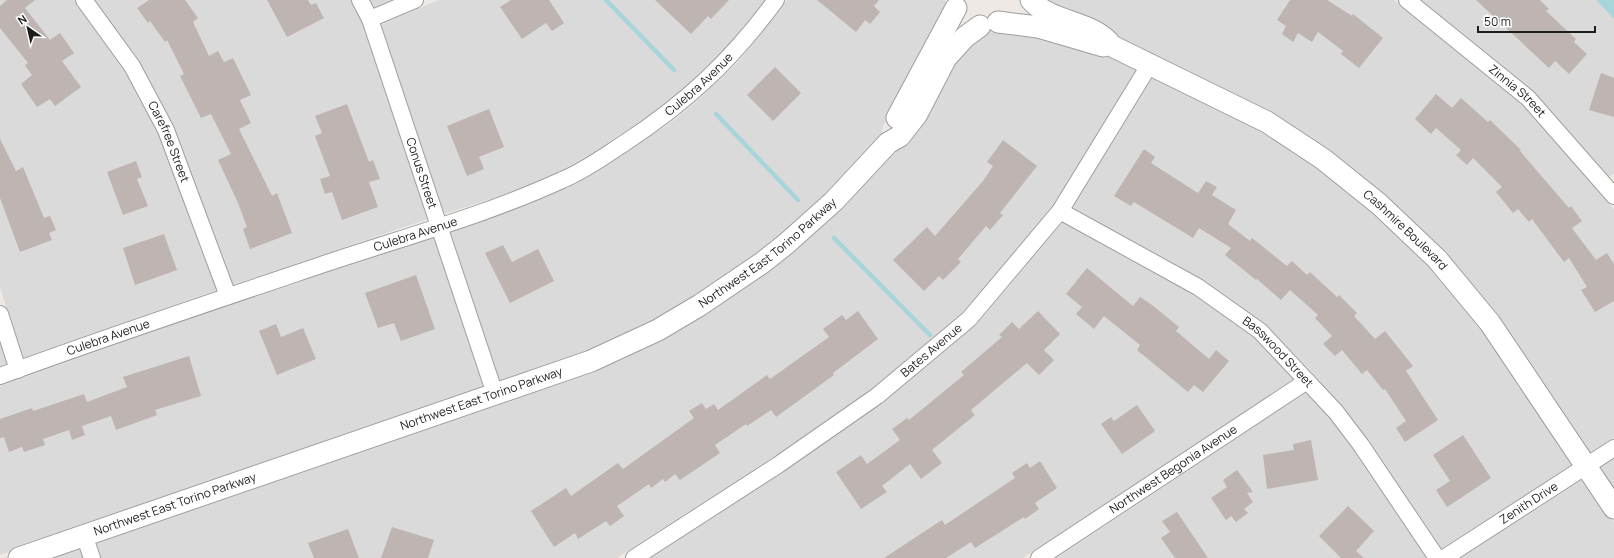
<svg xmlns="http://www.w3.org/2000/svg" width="1614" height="558" font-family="Manrope,sans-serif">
<rect width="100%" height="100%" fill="#eee9e4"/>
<g fill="#dbdada">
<path d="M0 0H74L125 70 158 133 217 290 22 358 0 287Z"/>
<path d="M94 0H351L363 22 428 219 232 285 173 127 138 61Z"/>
<path d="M369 0H392L373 8Z"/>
<path d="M438 0H765L726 48 684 89 659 109 592 153 560 171 512 192 444 214 381 25Z"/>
<path d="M787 0H945L947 7 883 126 881 137 877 139 878 141 828 194 756 256 695 297 654 322 587 353 500 382 450 231 518 208 568 187 602 168 669 124 696 102 739 61Z"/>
<path d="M1044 0H1394L1523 105 1603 194 1614 210V437L1588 454 1443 254 1148 52 1119 40V36H1115Z"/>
<path d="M1420 0H1596L1614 19V173L1609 177 1534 93Z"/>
<path d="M1000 31 1037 36 1108 55 1111 58 1114 56 1138 67 1053 206 963 312 872 389 773 457 617 558H100L95 541 663 338 892 153 895 154 896 149 961 53 983 34Z"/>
<path d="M1154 75 1264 130 1319 166 1373 210 1431 265 1483 328 1574 463 1441 549 1368 441 1342 407 1309 369 1266 325 1201 279 1072 208Z"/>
<path d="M1063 222 1194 294 1255 337 1294 379 1023 558H651L783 472 882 403 976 325Z"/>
<path d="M434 236 484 388 0 555V386L231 304Z"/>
<path d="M0 341 7 364 0 366Z"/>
<path d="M1307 392 1330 417 1355 450 1427 558H1056Z"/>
<path d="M1614 459V493L1598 469Z"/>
<path d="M1585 478 1614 523V558H1461Z"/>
<path d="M79 546 83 558H46Z"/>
</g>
<path fill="#a7d5d9" d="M1596 0H1614V19Z"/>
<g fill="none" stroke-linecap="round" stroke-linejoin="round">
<g stroke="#a7d5d9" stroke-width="4.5">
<path d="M606 0 674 70"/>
<path d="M716 114 798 200"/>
<path d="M834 238 930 335"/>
</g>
</g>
<g fill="#beb4b1">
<path d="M7 0H35L25 8 50 40 60 33 74 53 62 61 81 87 55 106 50 99 37 107 21 84 32 75 25 65 28 63 0 28V6Z"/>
<path d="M149 0H185L198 18 193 22 209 56 218 51 224 62 233 58 251 95 240 100 251 123 239 129 272 196 277 193 292 233 250 249 243 229 247 227 238 203 218 160 231 154 211 114 201 118 180 76 184 74 167 40 165 42 150 21 148 23 137 8Z"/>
<path d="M267 0H308L311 5 316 3 324 18 287 37Z"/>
<path d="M511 0H549L564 23 552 31 546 23 522 39 500 7Z"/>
<path d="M655 0H729L711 19 708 16 691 34Z"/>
<path d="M817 0H879L874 6 880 12 870 24 865 20 856 32Z"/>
<path d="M1290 0H1327L1352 16 1353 14 1383 38 1359 68 1341 54 1343 51 1318 32 1312 42 1298 33 1293 42 1282 34 1286 26 1277 20Z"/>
<path d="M1476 0H1540L1549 9 1546 11 1576 39 1574 42 1587 54 1569 74 1555 61 1549 68Z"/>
<path d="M775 67 801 93 773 121 747 95Z"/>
<path d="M1601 73 1614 78V117L1589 110Z"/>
<path d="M1436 94 1452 108 1461 98 1488 122 1490 120 1521 150 1520 151 1569 208 1571 206 1582 221 1572 228 1596 260 1607 253 1614 264V301L1595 312 1581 290 1587 287 1569 258 1564 262 1532 219 1529 222 1518 209 1513 213 1496 192 1502 187 1473 158 1467 165 1456 155 1461 150 1436 128 1431 134 1415 119Z"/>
<path d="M347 104 369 162 373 160 380 179 369 182 378 207 342 220 332 192 325 194 320 179 330 176 315 136 322 133 315 116Z"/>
<path d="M489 109 504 147 479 157 484 169 467 176 447 126Z"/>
<path d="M0 139 16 171 23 167 44 218 50 216 56 230 49 233 52 240 20 252 0 198Z"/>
<path d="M1003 140 1037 166 1000 213 1003 215 990 230 986 226 958 259 961 262 943 280 939 276 924 291 893 260 927 227 935 236 983 181 993 166 987 162Z"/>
<path d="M1144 149 1155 157 1151 163 1198 193 1206 181 1217 187 1212 195 1236 210 1228 224 1250 241 1252 238 1287 266 1292 261 1307 275 1310 272 1337 297 1339 295 1357 313 1354 316 1375 339 1385 331 1413 366 1406 371 1438 420 1405 442 1396 428 1406 421 1385 389 1383 390 1367 370 1362 374 1342 350 1335 356 1323 344 1332 336 1315 318 1318 315 1290 290 1281 300 1257 279 1256 280 1225 255 1231 248 1199 228 1193 238 1134 202 1131 206 1114 196Z"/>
<path d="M136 161 142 177 137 179 148 206 123 215 107 172Z"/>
<path d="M164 234 177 270 135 285 123 248Z"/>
<path d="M503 245 512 262 538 249 554 281 510 303 485 253Z"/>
<path d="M1087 268 1133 306 1140 297 1152 305 1179 327 1176 331 1209 359 1216 350 1229 361 1203 392 1194 385 1188 392 1137 350 1140 345 1104 316 1094 329 1076 314 1082 307 1066 294Z"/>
<path d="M416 275 435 329 401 341 394 323 378 328 365 293Z"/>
<path d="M858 311 878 339 833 373 834 375 776 417 771 410 747 426 746 424 715 445 720 453 680 480 675 474 665 482 663 479 651 488 649 484 617 506 624 516 610 526 606 521 578 539 575 533 554 547 531 511 566 488 571 496 618 463 623 469 694 418 689 411 702 403 706 409 714 404 718 410 767 375 770 379 829 337 823 329 842 315 846 320Z"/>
<path d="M1038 311 1060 334 1044 350 1054 360 1039 375 1027 363 971 410 975 415 932 450 942 463 921 479 910 464 882 486 887 492 861 509 836 472 861 455 867 464 900 440 892 429 907 418 909 420 964 375 961 372 1002 337 999 335 1012 322 1019 329Z"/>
<path d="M276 324 281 337 303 328 316 359 277 375 259 331Z"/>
<path d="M189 356 201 396 155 410 157 415 116 430 111 416 82 426 85 435 72 440 69 430 43 439 45 445 24 452 22 447 9 452 4 437 0 438V419L32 408 33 411 84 394 87 402 127 387 123 377Z"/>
<path d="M1137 405 1155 431 1122 454 1101 424 1111 417 1114 421Z"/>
<path d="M1463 435 1491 478 1447 507 1436 490 1450 481 1433 455Z"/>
<path d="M1311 440 1318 480 1267 489 1263 455 1294 450 1293 444Z"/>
<path d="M1040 461 1057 488 1035 503 1039 509 1025 519 1024 517 975 548 971 542 946 558H884L942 520 945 525 1003 486 1015 478 1012 473 1027 463 1030 468Z"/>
<path d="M1237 470 1253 492 1247 493 1253 502 1244 509 1248 513 1236 522 1231 516 1226 520 1211 498 1227 487 1223 480Z"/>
<path d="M1348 506 1374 531 1356 551 1364 558H1341L1319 536Z"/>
<path d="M1177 512 1208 558H1175L1161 538 1170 532 1162 521Z"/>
<path d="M392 527 434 540 428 558H381Z"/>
<path d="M348 529 359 558H314L308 543Z"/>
</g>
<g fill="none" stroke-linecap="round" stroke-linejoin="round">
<g stroke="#9e9e9e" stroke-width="18">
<g id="minor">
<path id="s1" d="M84 0 132 66 166 130 228 296"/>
<path id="s2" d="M360 0 370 19 495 394"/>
<path id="s3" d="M1407 0 1528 98 1614 196"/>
<path d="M370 19 415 0"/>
<path id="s4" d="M1060 211 1198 287 1260 331 1336 412 1361 445 1437 558"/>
<path d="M0 314 18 370"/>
<path id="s5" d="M0 376C106 337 214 301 321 265 401 238 486 215 562 180 584 171 603 157 623 144 686 103 731 61 776 0"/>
<path d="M84 535 92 558"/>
<path id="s6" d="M634 558 778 465 877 396 969 319 1060 211 1150 64"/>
<path id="s7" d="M1039 558 1307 381"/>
<path id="s8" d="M1444 558 1614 448"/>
</g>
</g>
<g stroke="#9e9e9e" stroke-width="23">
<g id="tertiary">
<path id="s9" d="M1031 0C1052 24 1093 20 1112 46L1267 122 1323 159 1379 204 1437 259 1490 323 1614 508"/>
<path d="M998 22 1038 27 1103 46"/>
<path d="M897 118 956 8"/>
<path id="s10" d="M19 558 591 361 658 330 700 305 762 263 786 244 834 201 888 143 900 136 917 114 946 58 965 37 980 26"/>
</g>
</g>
<use href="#minor" stroke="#fff" stroke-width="16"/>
<use href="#tertiary" stroke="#fff" stroke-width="21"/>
</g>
<g text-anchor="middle" stroke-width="3" stroke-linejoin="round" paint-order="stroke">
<g font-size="12" fill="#1d1d1d" stroke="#fff">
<text dy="4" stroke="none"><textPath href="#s5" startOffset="763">Culebra Avenue</textPath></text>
<text dy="4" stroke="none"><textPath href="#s3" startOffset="143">Zinnia Street</textPath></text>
<text dy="4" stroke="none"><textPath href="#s1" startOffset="166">Carefree Street</textPath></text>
<text dy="4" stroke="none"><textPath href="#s2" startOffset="184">Conus Street</textPath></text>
<text dy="4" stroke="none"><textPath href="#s9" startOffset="443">Cashmire Boulevard</textPath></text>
<text dy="4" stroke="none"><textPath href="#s5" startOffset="439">Culebra Avenue</textPath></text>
<text dy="4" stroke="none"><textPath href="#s10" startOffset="813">Northwest East Torino Parkway</textPath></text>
<text dy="4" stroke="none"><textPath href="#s5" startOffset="115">Culebra Avenue</textPath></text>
<text dy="4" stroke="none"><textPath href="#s6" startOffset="363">Bates Avenue</textPath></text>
<text dy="4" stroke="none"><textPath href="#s4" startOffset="261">Basswood Street</textPath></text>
<text dy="4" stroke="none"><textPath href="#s10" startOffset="489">Northwest East Torino Parkway</textPath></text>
<text dy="4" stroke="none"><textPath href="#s7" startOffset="161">Northwest Begonia Avenue</textPath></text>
<text dy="4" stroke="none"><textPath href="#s8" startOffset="101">Zenith Drive</textPath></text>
<text dy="4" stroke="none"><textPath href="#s10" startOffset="165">Northwest East Torino Parkway</textPath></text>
</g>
</g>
<g transform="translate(28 28) rotate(326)" stroke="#ffffff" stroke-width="3" paint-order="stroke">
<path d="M0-3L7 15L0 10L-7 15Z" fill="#1d1d1d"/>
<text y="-6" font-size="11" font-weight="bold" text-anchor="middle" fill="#1d1d1d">N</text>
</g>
<path d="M1478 26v6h117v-6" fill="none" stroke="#1d1d1d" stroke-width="2"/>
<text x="1484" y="26" font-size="12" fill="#1d1d1d" stroke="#ffffff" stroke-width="3" paint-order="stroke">50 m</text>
</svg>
